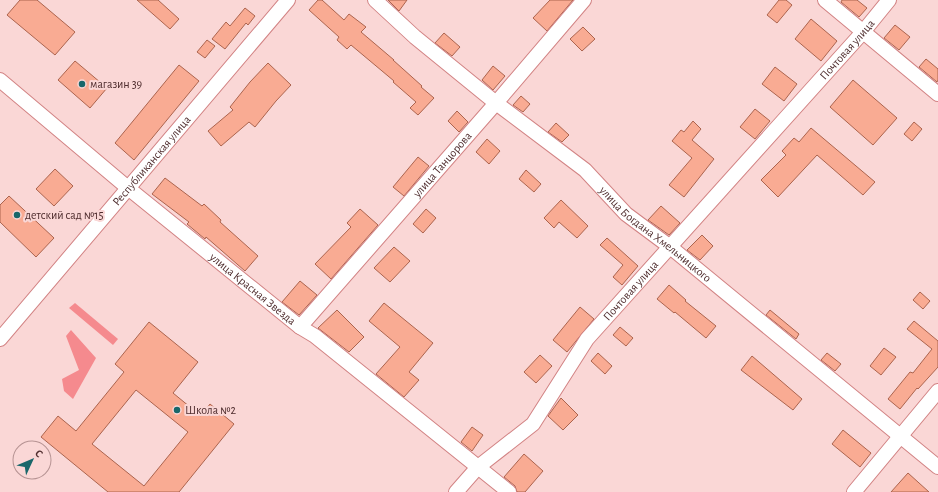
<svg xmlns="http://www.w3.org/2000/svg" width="938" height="492" font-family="'Alegreya Sans',sans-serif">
<rect width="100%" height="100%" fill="#fad7d6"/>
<g fill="#f58a8e">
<path d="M75 303 118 339 113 345 69 308Z"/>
<path d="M71 330 96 358 73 399 64 391 62 379 79 370 66 336Z"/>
</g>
<g fill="#f9ab93" stroke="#ac644e" fill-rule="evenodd">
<path d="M20 0H37L75 32 55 55 7 15Z"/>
<path d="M137 0H158L179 19 170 29Z"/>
<path d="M318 0H322L344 20 349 14 366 27 361 32 394 60H393L422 86 421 87 434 98 418 115 410 108 416 102 393 82 394 81 351 45 347 49 337 40 339 37 309 10Z"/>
<path d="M388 0H407L399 11Z"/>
<path d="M550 0H573L547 31 533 18Z"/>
<path d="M779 0H786L792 5 777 23 767 15Z"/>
<path d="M842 0H857L867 8 859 17 841 2Z"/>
<path d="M245 8 255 16 248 25 246 23 225 49 212 39 226 22 230 26Z"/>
<path d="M811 19 837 41 821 61 795 39Z"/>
<path d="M895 25 910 37 899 50 884 38Z"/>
<path d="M583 27 595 39 582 51 570 39Z"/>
<path d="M444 33 460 47 452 56 435 43Z"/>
<path d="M207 40 215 46 205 58 197 52Z"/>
<path d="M926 59 938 69V80L937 82 919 67Z"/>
<path d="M75 61 107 88 90 108 58 80Z"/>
<path d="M268 63 291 85 276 101 255 127 249 122 221 146 208 131 233 110 230 107 250 82Z"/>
<path d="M179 65 199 81 134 160 115 143Z"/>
<path d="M493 66 505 76 493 90 482 80Z"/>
<path d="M775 67 797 84 784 101 762 84Z"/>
<path d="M853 80 897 118 873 145 830 107Z"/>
<path d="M521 96 530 104 523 112 513 105Z"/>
<path d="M755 109 770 121 755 139 740 127Z"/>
<path d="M457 111 468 122 459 132 448 121Z"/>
<path d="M693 121 701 129 692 140 714 159 684 197 669 185 692 158 672 141 681 130 684 132Z"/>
<path d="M914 122 922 129 912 141 904 134Z"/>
<path d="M556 123 569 135 562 142 548 132Z"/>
<path d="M811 128 875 182 863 195 817 155 778 197 761 180 786 155 782 151 794 138 799 142Z"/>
<path d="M487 139 500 151 489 164 476 152Z"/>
<path d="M418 157 429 166 404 196 393 187Z"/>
<path d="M55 169 73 186 54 206 36 189Z"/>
<path d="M526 170 541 184 534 192 519 179Z"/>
<path d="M165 178 202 206 204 204 221 220 220 222 258 256 245 271 206 237 205 239 187 224 189 222 152 194Z"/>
<path d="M9 196 54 238 36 257 0 222V205Z"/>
<path d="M561 200 588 226 577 238 559 222 554 228 544 218Z"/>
<path d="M661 206 680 223 669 235 648 220Z"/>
<path d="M360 209 378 225 331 279 315 264 351 227 347 223Z"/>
<path d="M426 209 436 218 423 233 413 224Z"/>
<path d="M702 235 713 246 700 260 687 250Z"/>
<path d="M607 238 638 266 622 285 613 277 623 265 600 245Z"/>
<path d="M394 247 410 261 390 282 374 268Z"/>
<path d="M300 281 317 295 299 315 282 302Z"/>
<path d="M669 285 686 300 685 301 716 326 706 338 675 312 674 313 657 299Z"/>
<path d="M920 292 930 301 923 309 913 300Z"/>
<path d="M384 303 433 343 409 372 419 380 404 397 376 374 400 347 369 321Z"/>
<path d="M580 307 594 319 567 352 553 340Z"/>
<path d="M337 310 364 337 349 352 318 328Z"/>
<path d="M770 310 799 334 796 339 766 315Z"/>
<path d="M914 321 938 341V367L918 389 917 388 900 409 888 399 910 372 913 373 932 349 907 329Z"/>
<path d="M149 322 198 362 173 393 201 416 210 404 234 424 179 492H108L41 437 58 416 76 431 124 372 115 364ZM136 390 188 432 144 486 92 444Z"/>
<path d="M620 327 633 338 626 346 613 335Z"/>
<path d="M884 348 896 357 881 375 870 366Z"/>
<path d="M598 353 612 366 605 374 591 361Z"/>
<path d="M827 353 841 364 835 371 821 360Z"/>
<path d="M540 355 552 366 536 383 524 372Z"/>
<path d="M752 356 802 399 793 410 741 370Z"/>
<path d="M561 398 578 415 563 430 548 416Z"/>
<path d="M472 427 483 435 472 451 461 442Z"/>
<path d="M843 430 871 453 860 467 832 444Z"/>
<path d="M524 454 543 471 525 492H517L515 486 504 477Z"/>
<path d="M908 473 929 492H891Z"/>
</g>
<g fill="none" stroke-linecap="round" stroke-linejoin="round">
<g stroke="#d28384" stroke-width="16">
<g id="street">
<path id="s1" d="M375 0 415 37 496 103 585 170 626 214 669 246 938 467"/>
<path d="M825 0 938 94"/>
<path id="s2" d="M0 80 128 188 300 327 315 336 509 492"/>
<path id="s3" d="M300 327 496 103 584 0"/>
<path id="s4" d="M0 339 288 0"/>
<path id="s5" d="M456 492 478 467 533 424 587 339 863 32 889 0"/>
<path d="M854 492 938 391"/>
</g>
</g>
<use href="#street" stroke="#fff" stroke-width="14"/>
</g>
<g fill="#19676a" stroke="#fad7d6" stroke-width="1.5">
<circle cx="82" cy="84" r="4"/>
<circle cx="17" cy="215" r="4"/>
<circle cx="177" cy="410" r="4"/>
</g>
<g text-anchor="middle" stroke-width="4" stroke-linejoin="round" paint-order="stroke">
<g font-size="12" fill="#4f2d2e" stroke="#fad7d6">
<text dy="4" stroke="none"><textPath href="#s5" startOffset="593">Почтовая улица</textPath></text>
<text dy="4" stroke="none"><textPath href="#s4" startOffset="234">Республиканская улица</textPath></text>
<text dy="4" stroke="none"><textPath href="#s3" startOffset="216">улица Танцорова</textPath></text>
<text dy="4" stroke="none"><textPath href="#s1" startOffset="366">улица Богдана Хмельницкого</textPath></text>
<text dy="4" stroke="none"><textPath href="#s2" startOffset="328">улица Красная Звезда</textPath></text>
<text dy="4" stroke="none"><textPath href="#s5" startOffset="269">Почтовая улица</textPath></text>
</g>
<g font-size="12" fill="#4f2d2e" stroke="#fad7d6" text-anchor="start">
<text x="90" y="88">магазин 39</text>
<text x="25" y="219">детский сад №15</text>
<text x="185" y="414">Школа №2</text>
</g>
</g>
<g transform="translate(32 460) rotate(46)"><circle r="19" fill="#fad7d6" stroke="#b69393"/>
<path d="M0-3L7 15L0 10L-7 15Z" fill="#19676a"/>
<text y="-6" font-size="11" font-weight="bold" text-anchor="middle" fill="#4f2d2e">С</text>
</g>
</svg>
